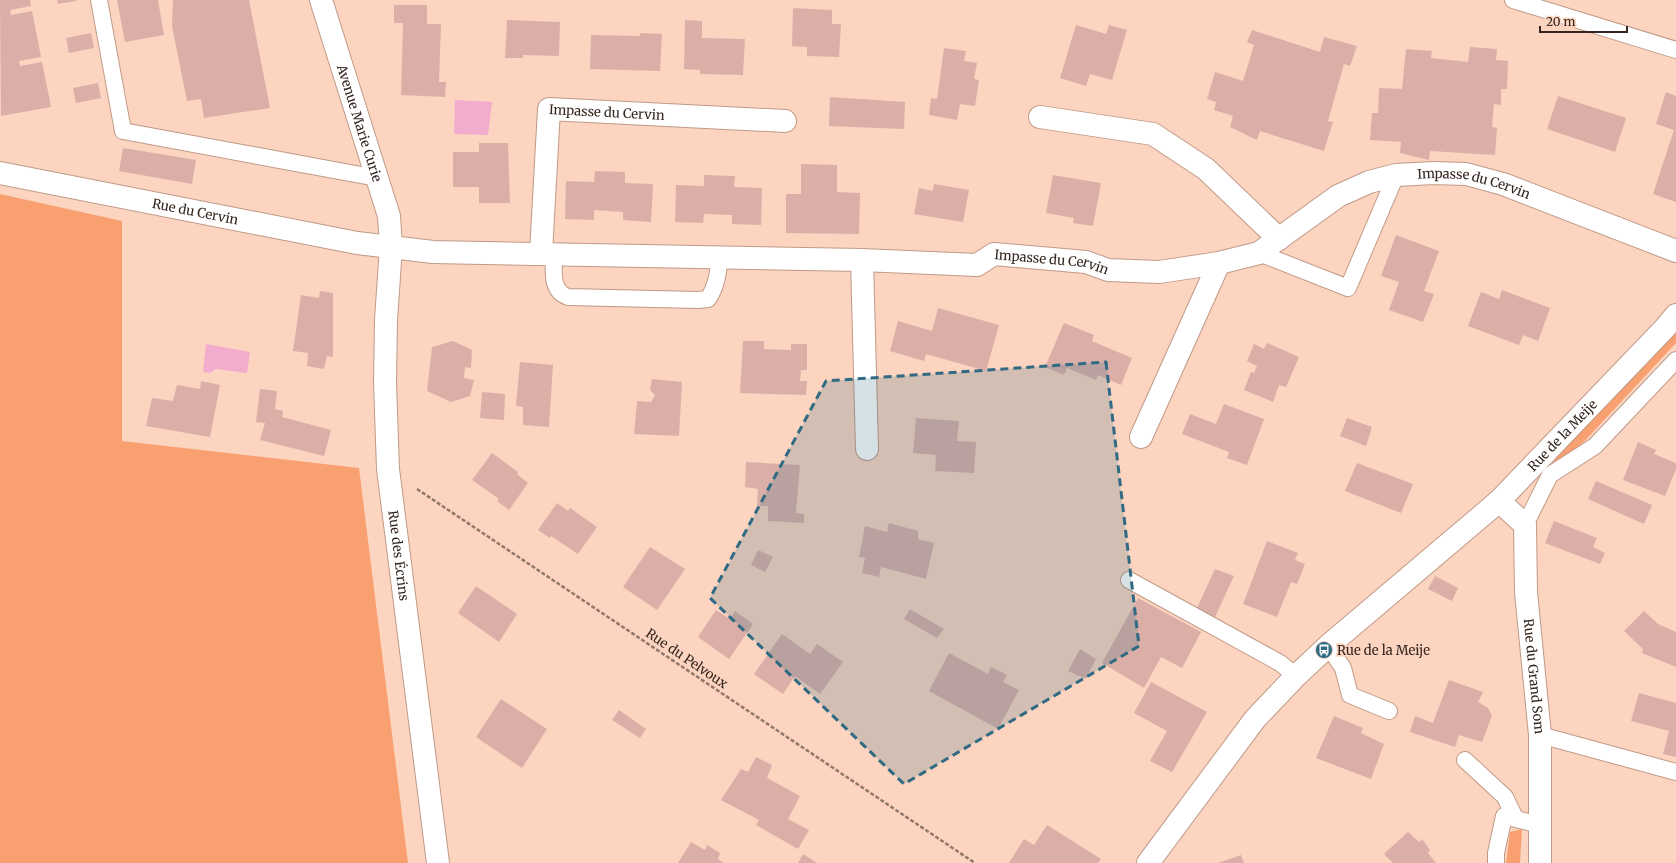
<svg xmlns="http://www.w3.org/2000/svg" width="1676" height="863" font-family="Merriweather,serif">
<rect width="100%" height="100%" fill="#fcd4c0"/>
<g fill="#f9a070">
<path d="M0 194 122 221V441L359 468 408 863H0Z"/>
<path d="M1676 329V343L1577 449 1556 462 1550 453Z"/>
<path d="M1522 829 1520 863H1506L1510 832Z"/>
</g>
<g fill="#f2acce">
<path d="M455 100 492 102 488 135 454 134Z"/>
<path d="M206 344 250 352 247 373 216 369 210 373 203 372Z"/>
</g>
<g fill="#dbafa8">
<path d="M0 0H30L31 6 10 10 11 15 32 11 41 57 19 61 20 66 42 62 51 107 1 116Z"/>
<path d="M57 0H76V1L58 4Z"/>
<path d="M117 0H158L164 35 125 42Z"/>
<path d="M173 0H249L270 108 204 118 201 99 187 101 172 26Z"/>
<path d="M394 5H427V24H441L439 82H446L445 97 401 95 403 23H394Z"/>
<path d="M793 8 832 10V24H841L839 57 807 56V47L792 46Z"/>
<path d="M507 20 560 22 559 56 523 55V58H505Z"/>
<path d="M685 20 702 21V38L745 39 743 75 700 74V70L684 69Z"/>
<path d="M1076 25 1106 34 1109 25 1127 30 1112 80 1090 74 1086 86 1060 78Z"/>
<path d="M1252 30 1320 52 1324 37 1357 46 1350 66 1344 64 1328 121 1333 122 1324 151 1260 131 1257 140 1230 127 1233 116 1214 110 1216 102 1207 99 1215 72 1243 81 1254 45 1247 42Z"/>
<path d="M91 33 94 48 69 53 66 38Z"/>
<path d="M640 33 662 34 660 71 590 69 591 35 640 36Z"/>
<path d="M1470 47 1497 49 1496 60 1508 61 1507 89H1501V105L1494 104 1492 127 1497 128 1495 155 1430 151 1429 160 1400 153 1401 142 1370 140 1372 113H1378L1379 88 1402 89 1406 49 1432 51 1431 58 1468 62Z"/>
<path d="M944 48 966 51 964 61 977 63 974 79 979 80 975 106 960 104 957 120 929 115 931 98 937 99Z"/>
<path d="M98 83 101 98 76 103 73 88Z"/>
<path d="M1666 92 1676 96V202L1653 194 1674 130 1656 124Z"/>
<path d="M1558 96 1626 118 1615 152 1547 129Z"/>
<path d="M830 97 905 102 904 129 829 126Z"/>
<path d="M479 143H508L510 203H479V187H453V152H479Z"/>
<path d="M123 148 196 160 192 184 119 171Z"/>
<path d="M801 164 837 165V192L860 193 859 234 786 233V194H801Z"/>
<path d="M595 171 625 172V183L653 184 651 222 623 220V212L594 210V220L565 219 566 181 594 182Z"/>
<path d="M704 175 735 176 734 187 762 188 761 225 732 224V215L704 214 703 223 675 222 676 185 704 186Z"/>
<path d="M1053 175 1101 183 1093 226 1073 223 1074 218 1046 213Z"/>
<path d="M934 184 969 190 963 222 914 214 919 188 933 191Z"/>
<path d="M1396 235 1439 251 1424 291 1434 294 1423 322 1389 310 1399 282 1381 276Z"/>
<path d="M1502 290 1550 308 1538 341 1523 335 1519 345 1468 326 1481 292 1499 299Z"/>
<path d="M320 291 333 293V357L327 356 324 369 307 366 308 353 293 351 301 295 319 298Z"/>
<path d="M938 308 999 325 986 371 926 354 924 361 890 351 898 321 932 331Z"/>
<path d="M1064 323 1094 335 1092 341 1132 358 1121 385 1098 375 1096 380 1067 368 1064 375 1045 367Z"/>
<path d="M453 341 472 350 471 368 465 367 464 378 474 380 470 396 451 402 427 391 432 347Z"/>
<path d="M743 341H764V349L791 350V344H807V370H801L800 381H807L806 395 740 393Z"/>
<path d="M1267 343 1299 357 1286 387 1279 385 1273 402 1244 390 1251 372 1254 373 1257 366 1247 361 1254 344 1264 349Z"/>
<path d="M520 362 553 365 549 427 523 425V407L516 406Z"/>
<path d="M652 379 682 382 679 436 634 434 637 401 651 402 655 395 650 390Z"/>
<path d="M201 381 220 385 210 437 146 426 152 398 173 401 177 385 200 389Z"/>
<path d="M260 389 277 391 275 409 283 411 282 417 331 430 324 456 260 440 265 423 256 422Z"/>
<path d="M482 392 505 394 504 420 480 418Z"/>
<path d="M1224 404 1264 419 1247 465 1227 458 1229 452 1182 434 1190 414 1216 424Z"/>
<path d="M916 418 959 421 957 441 976 442 974 473 935 471 936 455 913 453Z"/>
<path d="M1347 418 1372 427 1366 446 1340 436Z"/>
<path d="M1638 442 1656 450 1654 454 1676 463V469L1665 496 1623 480Z"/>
<path d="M492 453 518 472 517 474 528 483 509 510 497 501 499 499 472 480Z"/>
<path d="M746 462 800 465 796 513 804 514V523L768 521V506H757L758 489 745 487Z"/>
<path d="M1357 463 1413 484 1401 513 1345 491Z"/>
<path d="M1596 481 1652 505 1644 524 1588 499Z"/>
<path d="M557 503 568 511 570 508 597 527 578 554 551 536 550 538 538 530Z"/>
<path d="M1554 521 1597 538 1593 547 1605 553 1600 564 1545 543Z"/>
<path d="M889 523 918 531V539L934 543 926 579 881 567 879 577 862 573 865 558 859 557 865 526 887 532Z"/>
<path d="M1267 541 1298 553 1295 560 1305 564 1297 584 1291 582 1277 617 1243 604Z"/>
<path d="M650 547 685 569 657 610 623 587Z"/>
<path d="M758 550 773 557 765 572 751 565Z"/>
<path d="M1215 569 1234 576 1215 617 1197 608Z"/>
<path d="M1435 576 1458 588 1452 601 1428 589Z"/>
<path d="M476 586 517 614 499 642 458 613Z"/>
<path d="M1138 598 1201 632 1182 668 1161 657 1144 688 1102 663Z"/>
<path d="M910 609 944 629 937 638 904 619Z"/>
<path d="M716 610 730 619 735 611 753 624 729 659 698 637Z"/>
<path d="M1644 611 1658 624 1676 632V667L1642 653 1643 649 1624 631Z"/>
<path d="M782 634 810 654 817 644 843 662 820 694 795 676 783 694 754 674Z"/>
<path d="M1080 649 1096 659 1086 679 1068 671Z"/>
<path d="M949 653 988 674 991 667 1007 675 1003 682 1019 690 998 729 929 691Z"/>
<path d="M1449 680 1483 692 1478 702 1488 708 1492 716 1482 742 1459 735 1455 747 1410 732 1415 716 1433 723Z"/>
<path d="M1151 682 1207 712 1172 772 1150 761 1167 731 1134 713Z"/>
<path d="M1639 693 1676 703V757L1663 754 1669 731 1631 721Z"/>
<path d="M501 699 547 729 522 768 476 737Z"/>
<path d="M619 710 646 729 640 738 612 720Z"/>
<path d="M1334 716 1363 728 1361 733 1384 744 1371 779 1316 758Z"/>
<path d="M756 757 772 765 767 778 800 796 788 819 809 830 798 849 756 825 759 820 721 800 741 769 748 772Z"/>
<path d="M1047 825 1101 859 1098 863H1009L1024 839 1034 845Z"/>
<path d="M1408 832 1419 842 1422 839 1430 850 1428 853 1436 863H1393L1384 854Z"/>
<path d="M691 842 705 850 707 845 720 853 718 859 724 863H678Z"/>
<path d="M803 854 817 863H798Z"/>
<path d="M1241 855 1244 863H1218Z"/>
</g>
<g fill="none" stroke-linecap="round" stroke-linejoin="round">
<g stroke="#c09a87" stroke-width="18">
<g id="service">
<path d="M99 0 123 131 377 178"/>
<path d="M1513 0 1676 50"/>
<path d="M1259 253 1348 288 1396 175"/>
<path d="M554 254C554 270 550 291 568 297L698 300 708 299C717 286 718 272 720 257"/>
<path d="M1525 525 1550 475 1595 446 1676 360"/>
<path d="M1129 580 1280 663 1296 676"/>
<path d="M1328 646 1343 668 1350 695 1389 711"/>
<path d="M1540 735 1676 772"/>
<path d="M1465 760 1505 797 1515 818"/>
<path d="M1496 863V853L1504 816 1540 825"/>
</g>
</g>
<g stroke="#c09a87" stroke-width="24">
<g id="minor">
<path id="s1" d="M321 0 389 216 391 247 386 320 385 383 388 469 438 863"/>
<path d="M1040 117 1153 134 1206 169 1279 239"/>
<path id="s2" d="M0 173 357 243 433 252 862 260 977 265 994 254 1086 262 1108 270 1159 272 1219 263 1259 253 1338 196 1369 182 1396 175 1433 173 1466 174 1503 184 1676 251"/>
<path id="s3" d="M541 253 549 109 785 121"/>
<path d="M862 260 867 449"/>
<path d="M1141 437 1219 263"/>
<path id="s4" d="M1499 501 1525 525 1526 592 1540 735V863"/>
<path id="s5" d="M1148 863 1255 719 1296 676 1328 646 1499 501 1665 328 1676 315"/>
</g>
</g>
<path stroke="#92776a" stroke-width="2.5" stroke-dasharray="4 2" stroke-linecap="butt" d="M417 489 975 863"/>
<use href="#service" stroke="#fff" stroke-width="16"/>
<use href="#minor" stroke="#fff" stroke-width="22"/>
</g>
<path fill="#306a83" fill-opacity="0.2" stroke="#306a83" stroke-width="3" stroke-dasharray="8 5" stroke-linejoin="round" d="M1106 362 1139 646 904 784 710 598 826 381Z"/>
<defs>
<g id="bus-disc" transform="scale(0.9)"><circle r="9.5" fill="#306a83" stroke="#fcd4c0"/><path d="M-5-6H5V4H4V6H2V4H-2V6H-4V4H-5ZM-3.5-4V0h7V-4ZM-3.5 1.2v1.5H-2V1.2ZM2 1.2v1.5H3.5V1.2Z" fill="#fff"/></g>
</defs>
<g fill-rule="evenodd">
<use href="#bus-disc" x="1324" y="650"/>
</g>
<g text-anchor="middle" stroke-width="3.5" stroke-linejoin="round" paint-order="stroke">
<g font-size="13" fill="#34251e" stroke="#fcd4c0">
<text dy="5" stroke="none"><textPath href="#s3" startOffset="202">Impasse du Cervin</textPath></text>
<text dy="5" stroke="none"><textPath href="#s1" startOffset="129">Avenue Marie Curie</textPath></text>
<text dy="5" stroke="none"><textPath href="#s2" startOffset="1512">Impasse du Cervin</textPath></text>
<text dy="5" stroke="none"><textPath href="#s2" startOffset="199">Rue du Cervin</textPath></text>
<text dy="5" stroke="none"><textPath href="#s2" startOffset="1063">Impasse du Cervin</textPath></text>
<text dy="5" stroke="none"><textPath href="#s5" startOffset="598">Rue de la Meije</textPath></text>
<text dy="5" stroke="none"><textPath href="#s1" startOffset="567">Rue des Écrins</textPath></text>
<text transform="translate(687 658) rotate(34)" y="5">Rue du Pelvoux</text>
<text dy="5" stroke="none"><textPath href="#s4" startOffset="187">Rue du Grand Som</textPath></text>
</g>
<g font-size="13" fill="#34251e" stroke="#fcd4c0" text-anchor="start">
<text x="1337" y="655">Rue de la Meije</text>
</g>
</g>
<path d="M1540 26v6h87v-6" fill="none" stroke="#34251e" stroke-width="2"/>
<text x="1546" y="26" font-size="12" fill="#34251e" stroke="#fcd4c0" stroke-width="3" paint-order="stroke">20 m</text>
</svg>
